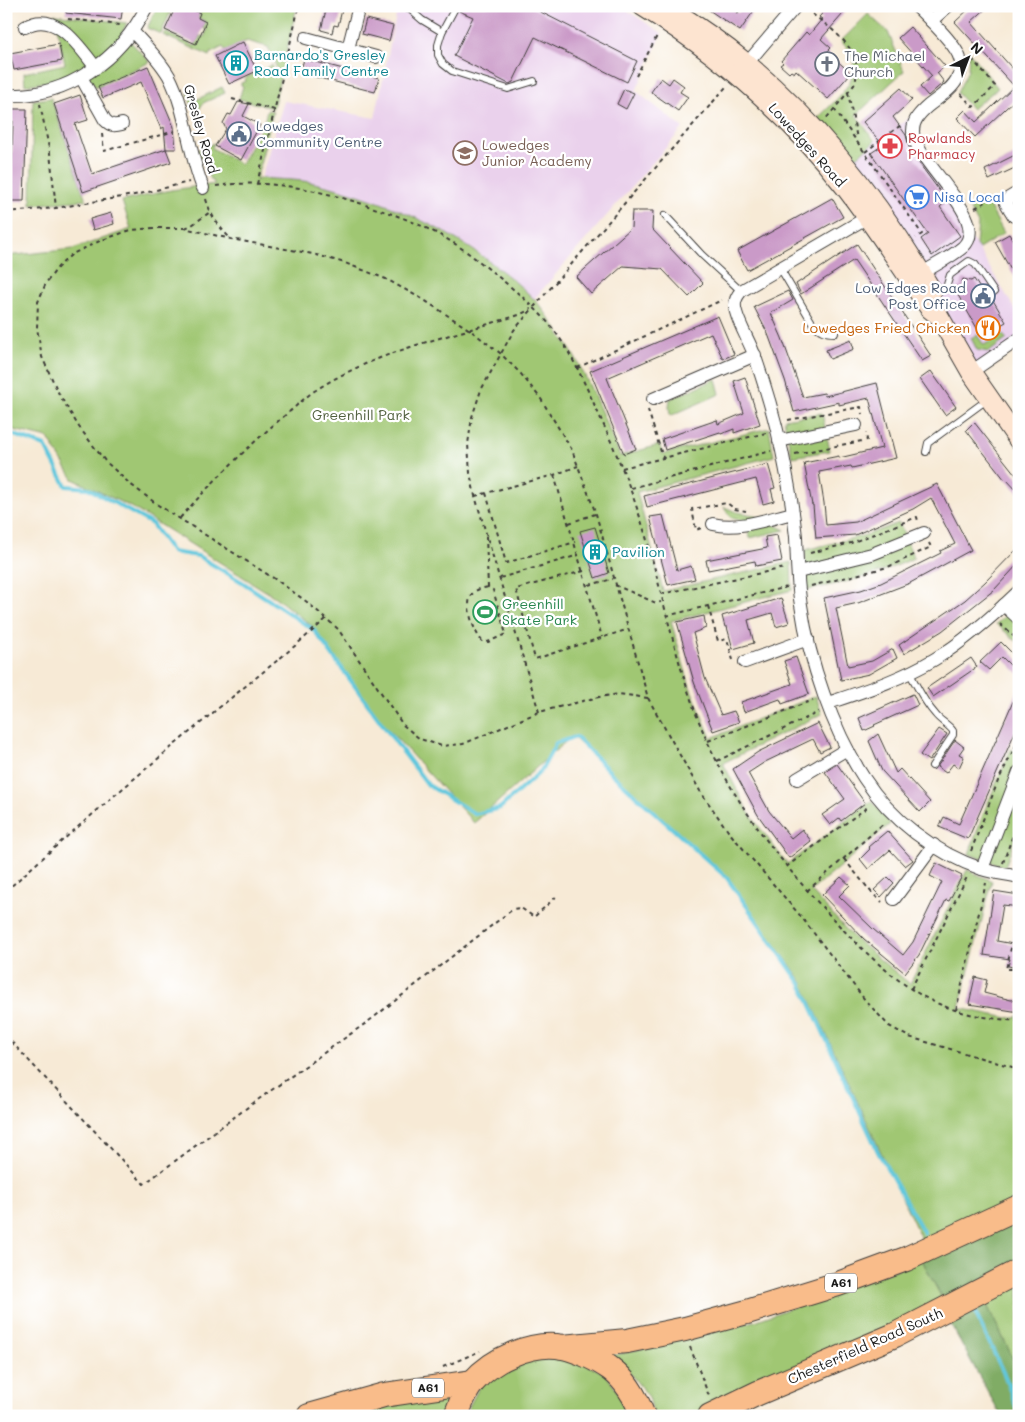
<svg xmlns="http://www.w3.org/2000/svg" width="1025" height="1422" font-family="Mali,sans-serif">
<rect width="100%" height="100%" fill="#fff"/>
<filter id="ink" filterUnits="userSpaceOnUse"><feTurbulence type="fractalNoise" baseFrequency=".02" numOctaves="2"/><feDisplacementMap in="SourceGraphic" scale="10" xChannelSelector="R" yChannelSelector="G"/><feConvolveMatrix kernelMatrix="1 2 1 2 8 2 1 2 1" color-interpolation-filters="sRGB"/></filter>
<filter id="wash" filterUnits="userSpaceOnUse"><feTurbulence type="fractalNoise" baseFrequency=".0096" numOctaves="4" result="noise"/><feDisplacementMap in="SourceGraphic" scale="20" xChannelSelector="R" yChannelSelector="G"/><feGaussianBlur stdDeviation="1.12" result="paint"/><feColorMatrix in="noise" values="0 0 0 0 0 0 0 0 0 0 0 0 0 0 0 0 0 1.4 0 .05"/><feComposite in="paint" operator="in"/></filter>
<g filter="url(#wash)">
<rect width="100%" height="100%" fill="#f7ead6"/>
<g fill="#ead1ec">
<path d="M398 6H620L662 33 636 91 683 128 534 299 479 253 430 225 368 198 312 183 261 178 284 101 375 118Z"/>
<path d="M913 116V133L946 183 969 237 976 245 1019 316V339L971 372 934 295 846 166 875 141Z"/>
</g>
<g fill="#a0c773" stroke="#5e7248">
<path d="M158 6H170L172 9 161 34 147 28Z"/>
<path d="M185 6H297L282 71H278L268 47 247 41 226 51 223 47 211 53 210 56 163 35 165 32 195 46 200 36 204 37 207 30 203 28 206 22 198 18 200 13Z"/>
<path d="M54 14 127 23 122 33 150 62 96 87 81 71 53 81 25 85 24 73 65 64Z"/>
<path d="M868 14 888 32 904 71 856 115 875 141 857 157 845 148 818 118C834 101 863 80 851 53 849 49 844 45 841 41Z"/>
<path d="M969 52 998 88 972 109 957 93 968 70Z"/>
<path d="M272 65 275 73 281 75 273 108 239 99 243 86 241 85V83L246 81 245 78Z"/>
<path d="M222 87 225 93 203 103 199 110C191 108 190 100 188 92L191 91 196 100Z"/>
<path d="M51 98 86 200 31 205 33 100Z"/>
<path d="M267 110 273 111 256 181 261 178C279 180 297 179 314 183 395 201 473 240 533 298 544 309 553 324 562 337 587 372 603 417 620 456L659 445 663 454 769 428 774 456 637 492 663 591 791 562 792 590 671 621 690 687 711 738 816 696 822 714 723 763 749 813 787 864 872 801 890 824 811 891 854 938 910 984 967 870 992 881 959 1008 1008 1018 1019 1016V1198L923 1243 801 980 725 875 572 736 474 823 368 707 312 626 275 597 133 508 73 479 48 438 6 428V256L73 249 131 229 122 201 171 190 215 184 209 177 198 150 214 143 212 148 241 164 264 123Z"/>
<path d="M986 200 1004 233 979 249 976 245 978 224 969 208Z"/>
<path d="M1002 334 1007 339 989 352 977 350 971 338 977 335 984 345Z"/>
<path d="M716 379 720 394 670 416 669 406 670 399Z"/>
<path d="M822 413 830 451 792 457 784 419Z"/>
<path d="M724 507 737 512 753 515 785 530 750 538 745 520C734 520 729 518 724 507Z"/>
<path d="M899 523 914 558C879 575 844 583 807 590L805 550 866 535Z"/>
<path d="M1019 604V643L996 624Z"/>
<path d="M1011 749 1019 753V826L1005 867 969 854 983 814Z"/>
<path d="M922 1260 944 1302 702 1416H654L649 1397 632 1376 611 1356 755 1321Z"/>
<path d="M1019 1280V1371L984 1299Z"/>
<path d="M568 1355 606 1374 633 1416H464L481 1384 524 1356Z"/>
<path d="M452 1391 441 1416H342Z"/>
</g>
<g fill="#80ac65" stroke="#4e6440">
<path d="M1019 1219V1259L944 1302 922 1260Z"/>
<path d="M984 1299 1019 1371V1416H1001L949 1321Z"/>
</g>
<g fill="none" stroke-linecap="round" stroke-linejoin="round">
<g stroke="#60c7dd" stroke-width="4">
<path d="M6 432 45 446 66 486 88 488 152 524 172 552 198 556 242 582 314 630 391 736 428 785 475 814 500 808 541 771 556 743 576 737 612 774 727 878 801 984 878 1152 924 1233"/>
<path d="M975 1312 1003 1372 1019 1414"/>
</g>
</g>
<g id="blocks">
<g fill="#ca9ac8">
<path d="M66 6H123L121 19 66 13Z"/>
<path d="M176 6H185L200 13 198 18 206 22 196 44 165 30Z"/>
<path d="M327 6H343L338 26 334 25 332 33 321 30Z"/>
<path d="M461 6H529L637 61 627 82 535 37 513 82 509 84 454 56 473 17 459 11Z"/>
<path d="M703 6H727L738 13 742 6H757L740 31Z"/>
<path d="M829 6H850L821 39 831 48 827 52 851 73 828 99 796 70 794 73 791 71 789 73 780 65 783 63 781 61 806 32 809 35 822 19 819 17Z"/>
<path d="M972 6H989L971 22 1019 76V96L975 137 957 118 965 110 976 122 1014 86 955 22Z"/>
<path d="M366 19 393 26 389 41 362 34Z"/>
<path d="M910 27 945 66 937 73 944 82 928 96 920 87 932 76 898 38Z"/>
<path d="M243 42 257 71 229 84 215 56Z"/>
<path d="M59 44 62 61 14 70 10 53Z"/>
<path d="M304 59 379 78 375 92 300 73Z"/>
<path d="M148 66 174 127 176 149H166L164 127 161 129 141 82 103 98 98 87Z"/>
<path d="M661 78 669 84 673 78 684 86 680 92 688 97 678 111 651 92Z"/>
<path d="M901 88 912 100 893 117 906 135 909 147 918 162 947 201 940 207 960 236 932 256 921 239 928 234 871 153 883 145 863 122Z"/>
<path d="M624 89 634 93 626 109 617 104Z"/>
<path d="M80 95 88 120 75 124 92 174 166 149 171 162 83 192 54 104Z"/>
<path d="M238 102 249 104 243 116 260 125 241 160 215 146 226 129 223 123 228 114 231 115Z"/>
<path d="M6 109H27L24 201H6V187H11L13 121H6Z"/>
<path d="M1019 153V166L989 180 985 170Z"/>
<path d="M832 198 843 217 747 270 737 251Z"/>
<path d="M632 211H653L652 229 703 283 689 297 662 269 623 266 591 294 576 277 631 228Z"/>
<path d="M111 213 114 224 93 230 90 219Z"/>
<path d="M1009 234 1019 250V284L995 242Z"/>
<path d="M857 244 931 356 922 361 854 260 801 294 796 284Z"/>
<path d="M963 279 971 281 974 279 981 290 985 287 1006 322 997 327 1000 331 987 338 985 334 981 335 955 290 961 286Z"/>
<path d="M788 291 793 300 771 313 782 338 803 397 824 393 825 396 877 383 896 458 852 468 851 466 819 472 824 503 826 525 856 522 937 484 971 550 910 583 858 603 836 608 848 666 872 661 893 649 897 658 869 674 841 680 824 598 861 590 881 583 941 553 940 551 955 544 931 498 913 509 855 535 816 538 813 505H812L804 463 839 456V458L882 448 869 398 839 405V402L794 412 785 380 768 334 754 307Z"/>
<path d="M718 316 734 354 723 359 711 333 607 378 636 449 624 454 590 371Z"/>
<path d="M851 340 854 349 830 359 826 350Z"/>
<path d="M931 371 956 407 945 415 920 379Z"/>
<path d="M745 377 760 424 734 433V429L721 434 720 432 665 450 662 439 717 420 718 424 744 413 734 381Z"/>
<path d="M974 422 1019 479V493L1006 479 1005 480 966 430Z"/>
<path d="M768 464 775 488 771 489 774 501 763 504 756 479 647 507 644 496Z"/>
<path d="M663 515 677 570 691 566 695 579 668 585 650 517Z"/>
<path d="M595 527 609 573 595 578 580 531Z"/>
<path d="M777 535 782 561 756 566 755 561 708 570 706 560 767 548 765 537Z"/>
<path d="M1019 547V563L994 590 942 631 904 654 899 645 965 600 985 582Z"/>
<path d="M781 598 789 623 776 627 772 613 748 620 754 643 733 649 727 627H725L722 616Z"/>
<path d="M704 616 706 628 693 633 705 678 721 715 734 711 739 722 713 731 694 682 677 622Z"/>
<path d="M1001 642 1019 660V674L1002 657 989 670 980 662Z"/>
<path d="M796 657 809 694 782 704 780 699 744 712 741 702 792 684 784 661Z"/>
<path d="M971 658 977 667 933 697 927 688Z"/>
<path d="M1019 688V723L968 839 939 827 944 817 959 824Z"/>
<path d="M913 694 918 705 874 725 875 726 864 731 859 718Z"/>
<path d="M818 723 830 747 820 752 813 739 765 762 748 773 769 811 791 838 802 829 811 841 789 858 758 815 733 769 758 752Z"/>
<path d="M939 729 947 734 929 761 920 755Z"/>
<path d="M878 734 896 773 900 769 930 802 920 812 882 771 869 741Z"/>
<path d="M955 740 964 747 959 754 964 757 959 768 953 764 946 773 937 767Z"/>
<path d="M837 764 865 803 841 821 839 818 830 825 822 815 845 799 825 772Z"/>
<path d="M887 831 913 860 905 866 890 850 868 869 860 859 870 849 868 847Z"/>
<path d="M936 863 962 876 949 901 946 900 919 955 905 973 864 939 822 895 841 877 850 885 839 896 873 929 903 955 913 942 942 882 930 876Z"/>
<path d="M888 877 894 883 881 897 874 890Z"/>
<path d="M994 891 1019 895V907L1003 905 997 941 1013 944 1014 936 1019 937 1018 968 1008 966 1010 959 984 955Z"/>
<path d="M975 977 987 980 984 993 1011 1000 1019 999V1012L969 1004Z"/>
</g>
</g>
</g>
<g filter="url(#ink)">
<use href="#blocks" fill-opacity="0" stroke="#3d3b38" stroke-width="1"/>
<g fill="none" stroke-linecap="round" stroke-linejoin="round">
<g stroke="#3d3b38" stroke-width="8">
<g id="lane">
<path d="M406 6 422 20 442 32"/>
<path d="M456 6 442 32 438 45V55L443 64 452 71 508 89 534 81"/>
<path d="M665 215 702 255 741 291"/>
<path d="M780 268 813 324C820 331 825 333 835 333"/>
<path d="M934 295 946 288 950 275 969 261 975 264 994 292"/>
<path d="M926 452 928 443 932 440 988 399"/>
<path d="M909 672C917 686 924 702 935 714 940 721 948 724 953 731V735L932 766"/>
</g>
</g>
<g stroke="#3d3b38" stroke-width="14">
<g id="street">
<path d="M931 21 948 6"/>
<path d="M25 27C55 9 79 46 96 68"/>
<path d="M132 31C145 45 159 59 169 76 187 111 188 152 203 188"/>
<path d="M306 38 376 57"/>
<path d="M348 49 359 6"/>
<path d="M743 68 796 6"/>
<path d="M81 77 105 120C111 126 114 126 122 124"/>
<path d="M6 95C67 98 120 60 147 6"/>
<path d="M873 214 741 291C736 297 733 303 736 312 740 327 750 342 755 357 766 388 775 420 782 451 788 480 793 508 796 537 797 560 797 583 801 605 809 661 833 731 864 778 891 820 935 853 982 869 993 873 1007 874 1019 877"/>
<path d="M1014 216 1006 203 1009 198 1019 192"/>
<path d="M915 278C930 267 949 259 963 247 993 219 912 160 913 131 913 120 920 113 928 106 938 98 953 89 958 77 961 72 962 64 960 59 957 45 927 17 916 6"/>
<path d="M971 372 1019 339"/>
<path d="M653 399 755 355"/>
<path d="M779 441 856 425"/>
<path d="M713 524C740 530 767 519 793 513"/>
<path d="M798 572 872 554 924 533"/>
<path d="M1004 605 1019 619"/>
<path d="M745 662 808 639"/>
<path d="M828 703C864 691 902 679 935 659 965 641 993 616 1019 591"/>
<path d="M797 779 847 749"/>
<path d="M982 869 1019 772"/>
<path d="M894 899 934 845"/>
</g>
</g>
<g stroke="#3d3b38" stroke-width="21">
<g id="secondary">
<path d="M642 6C720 54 789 115 845 187 875 226 902 268 930 309L939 316 971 372 1019 441"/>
<path d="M669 8C696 25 722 43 746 63 821 126 883 207 932 291"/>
</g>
</g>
<g stroke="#3d3b38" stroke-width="26">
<g id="highway">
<path d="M562 1347 627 1341 685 1329 747 1312 838 1284 906 1259 1019 1207"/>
<path d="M309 1416 384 1395 472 1382"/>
<path d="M456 1416C460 1405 465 1391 473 1382 493 1359 532 1341 563 1347 577 1350 599 1360 611 1369 627 1381 636 1398 643 1416"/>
<path d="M710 1416 758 1393 895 1335 1019 1271"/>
</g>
</g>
<g stroke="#3d3b38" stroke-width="2" stroke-dasharray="4 4" stroke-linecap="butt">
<path d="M806 9C829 28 868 50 854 85L825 120"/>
<path d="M68 19 120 25"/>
<path d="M6 26 13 23"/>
<path d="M636 76 658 34"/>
<path d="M848 92 857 139"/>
<path d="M961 94 973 107 995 86 973 60"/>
<path d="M232 99 275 110"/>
<path d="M40 104 50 153 56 208"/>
<path d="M834 109 922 234 916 238"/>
<path d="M102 134 104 151 175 131"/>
<path d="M865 152 901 125"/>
<path d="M257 184 299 6"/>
<path d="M216 186C270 178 326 191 377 209 403 217 429 228 452 242 471 254 490 270 507 284 524 298 540 312 553 329 571 352 583 380 595 406 614 447 631 487 644 530 663 594 675 661 700 724 730 800 781 863 835 921 862 950 902 989 939 1004 964 1015 992 1019 1019 1021"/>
<path d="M206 199C210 215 219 227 231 239"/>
<path d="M975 208 995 197"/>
<path d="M6 212 56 208 140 194 189 182"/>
<path d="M185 228 192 225 210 212"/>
<path d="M1015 228 1019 234"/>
<path d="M577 368 722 300"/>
<path d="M648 410 663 458"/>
<path d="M788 420 861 407 862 414"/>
<path d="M795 454 867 440 866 433"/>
<path d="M622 468 766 433"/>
<path d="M554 475 602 637"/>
<path d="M631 488 771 451"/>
<path d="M486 493 506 563 575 542"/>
<path d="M475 496 554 475 578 466"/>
<path d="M180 518C214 480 250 444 289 412 298 405 306 396 316 390 376 351 451 336 519 315L531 309"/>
<path d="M569 523 595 514"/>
<path d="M701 528 696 530 692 509 727 503 735 509 746 511"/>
<path d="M486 536 488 587 493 590 506 634 488 642 482 641C474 632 463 603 473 593 477 589 483 588 488 587"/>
<path d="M810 553 851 543 917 517 918 521"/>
<path d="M584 571 516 589 535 659 629 629"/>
<path d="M500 578 579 555"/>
<path d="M589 585 613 579"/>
<path d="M615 585 656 603 661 602"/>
<path d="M811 586 888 567 931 547 929 543"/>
<path d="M661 594 785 568"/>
<path d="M708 606 718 641 727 639 733 660"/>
<path d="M666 616 787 587"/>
<path d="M1000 624 1019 641"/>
<path d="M648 698 619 694 599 697 539 712 463 744 442 746 420 739 403 725 338 629 307 602 278 581 158 505 130 484 105 461 79 427 59 394 42 357 37 328 38 302 46 283 58 267 72 254 102 240 131 230 154 228H184L231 239 313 254 345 263 386 279 424 300 470 330 500 353 521 374 541 399 572 450 596 514 648 698 700 791 728 831 803 919 865 1000 889 1026 909 1037 1019 1069"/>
<path d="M539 712 475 496 470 473 468 444 472 417 481 390 514 330 726 87"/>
<path d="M708 741 813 700"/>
<path d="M717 761 819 712"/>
<path d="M971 851 998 781 1019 739"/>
<path d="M844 859 872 893 882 902"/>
<path d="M1003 863 1019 818"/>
<path d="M786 867 869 806"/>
<path d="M6 891C74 829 144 770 215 711 253 680 290 651 326 619"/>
<path d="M807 891 884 823"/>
<path d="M1019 934 1012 944 1006 969H1019"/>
<path d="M911 989 967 877"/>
<path d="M956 1010 986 883"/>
<path d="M6 1036 144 1184 252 1104 373 1018 513 909 521 908 534 917 558 895"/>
<path d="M690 1347 709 1396"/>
<path d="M443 1367 480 1351"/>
</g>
<use href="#lane" stroke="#fff" stroke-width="6"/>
<use href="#street" stroke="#fff" stroke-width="12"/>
<use href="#secondary" stroke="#fde4d0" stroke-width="19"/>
<use href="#highway" stroke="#f9bc8a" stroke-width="24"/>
</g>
</g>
<defs>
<g id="building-ring" transform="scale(1.25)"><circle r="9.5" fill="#fff" stroke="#0f9aa8" stroke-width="1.5"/><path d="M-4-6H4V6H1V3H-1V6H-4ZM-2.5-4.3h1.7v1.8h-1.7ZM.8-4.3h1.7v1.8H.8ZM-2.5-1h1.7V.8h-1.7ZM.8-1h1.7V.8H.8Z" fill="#0f9aa8"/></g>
<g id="church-ring" transform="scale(1.25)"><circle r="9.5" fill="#fff" stroke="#6b7280" stroke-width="1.5"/><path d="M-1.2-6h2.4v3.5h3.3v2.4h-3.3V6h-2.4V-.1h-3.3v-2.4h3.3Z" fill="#6b7280"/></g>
<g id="civic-ring" transform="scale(1.25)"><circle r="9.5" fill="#fff" stroke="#5c6f8a" stroke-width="1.5"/><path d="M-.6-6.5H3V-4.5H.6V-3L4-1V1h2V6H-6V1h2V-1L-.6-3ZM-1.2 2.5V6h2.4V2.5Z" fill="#5c6f8a"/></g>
<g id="pharmacy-ring" transform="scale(1.25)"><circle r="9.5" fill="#fff" stroke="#e0444e" stroke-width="1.5"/><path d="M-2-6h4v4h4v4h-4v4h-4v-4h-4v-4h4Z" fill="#e0444e"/></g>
<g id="school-ring" transform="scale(1.25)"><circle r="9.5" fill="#fff" stroke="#8d6e63" stroke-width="1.5"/><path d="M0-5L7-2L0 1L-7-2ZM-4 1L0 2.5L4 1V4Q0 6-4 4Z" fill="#8d6e63"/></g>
<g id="supermarket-ring" transform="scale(1.25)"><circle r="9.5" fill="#fff" stroke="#3f7fe0" stroke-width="1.5"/><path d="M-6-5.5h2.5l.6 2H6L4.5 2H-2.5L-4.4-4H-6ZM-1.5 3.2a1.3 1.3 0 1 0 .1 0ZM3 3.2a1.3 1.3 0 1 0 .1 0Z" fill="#3f7fe0"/></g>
<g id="restaurant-ring" transform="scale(1.25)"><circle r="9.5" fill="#fff" stroke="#e8710a" stroke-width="1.5"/><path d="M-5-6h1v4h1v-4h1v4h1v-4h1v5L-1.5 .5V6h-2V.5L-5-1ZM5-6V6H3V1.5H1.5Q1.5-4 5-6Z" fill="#e8710a"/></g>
<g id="stadium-ring" transform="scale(1.25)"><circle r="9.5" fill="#fff" stroke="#2e9e5b" stroke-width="1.5"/><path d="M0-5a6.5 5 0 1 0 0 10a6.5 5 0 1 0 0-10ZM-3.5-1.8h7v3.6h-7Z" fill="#2e9e5b"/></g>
</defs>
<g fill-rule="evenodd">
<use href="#building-ring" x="236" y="63"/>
<use href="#church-ring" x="827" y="64"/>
<use href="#civic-ring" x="239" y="134"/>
<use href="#pharmacy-ring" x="890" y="146"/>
<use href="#school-ring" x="465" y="153"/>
<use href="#supermarket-ring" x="917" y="197"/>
<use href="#civic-ring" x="983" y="296"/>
<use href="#restaurant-ring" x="988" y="328"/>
<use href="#building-ring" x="595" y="552"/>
<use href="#stadium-ring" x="485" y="612"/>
</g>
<g text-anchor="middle" stroke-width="4.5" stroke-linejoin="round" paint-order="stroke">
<g fill="#fff" stroke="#606060" stroke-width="1">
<rect x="825" y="1273.5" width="32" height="19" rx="4"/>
<rect x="412" y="1378.5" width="32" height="19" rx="4"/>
</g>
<g font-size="12" font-weight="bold" fill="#1c1c1c">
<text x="841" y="1287">A61</text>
<text x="428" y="1392">A61</text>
</g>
<g font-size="14" fill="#0d838f" stroke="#fff" text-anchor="start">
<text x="254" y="60">Barnardo's Gresley<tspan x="254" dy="16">Road Family Centre</tspan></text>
<text x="612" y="557">Pavilion</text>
</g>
<g font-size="14" fill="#5b616d" stroke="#fff" text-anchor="start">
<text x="844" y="61">The Michael<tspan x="844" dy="16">Church</tspan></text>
</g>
<g font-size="14" fill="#4e5e75" stroke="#fff" text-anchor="start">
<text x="256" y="131">Lowedges<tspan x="256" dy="16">Community Centre</tspan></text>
<text x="966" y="293" text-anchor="end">Low Edges Road<tspan x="966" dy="16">Post Office</tspan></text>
</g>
<g font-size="14" fill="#1c1c1c" stroke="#fff">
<text transform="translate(201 129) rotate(74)" y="5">Gresley Road</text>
<text transform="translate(807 145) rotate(48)" y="5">Lowedges Road</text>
<text transform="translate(865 1346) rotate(-24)" y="5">Chesterfield Road South</text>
</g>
<g font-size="14" fill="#be3a42" stroke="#fff" text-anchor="start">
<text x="908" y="143">Rowlands<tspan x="908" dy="16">Pharmacy</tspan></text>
</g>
<g font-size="14" fill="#785e54" stroke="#fff" text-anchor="start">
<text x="482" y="150">Lowedges<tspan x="482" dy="16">Junior Academy</tspan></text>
</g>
<g font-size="14" fill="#366cbe" stroke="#fff" text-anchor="start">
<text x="934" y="202">Nisa Local</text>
</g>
<g font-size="14" fill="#c56008" stroke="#fff" text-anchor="end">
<text x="970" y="333">Lowedges Fried Chicken</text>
</g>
<g font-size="14" fill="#51603f" stroke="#fff">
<text x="361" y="420">Greenhill Park</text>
</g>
<g font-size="14" fill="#27864d" stroke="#fff" text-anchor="start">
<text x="502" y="609">Greenhill<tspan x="502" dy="16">Skate Park</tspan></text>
</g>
</g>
<rect width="1025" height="1422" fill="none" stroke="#fff" stroke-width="25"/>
<g transform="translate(968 58) rotate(42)" stroke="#ffffff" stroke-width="4" paint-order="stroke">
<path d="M0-4L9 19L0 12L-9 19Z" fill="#1c1c1c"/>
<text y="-8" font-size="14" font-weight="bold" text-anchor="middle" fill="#1c1c1c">N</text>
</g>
</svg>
